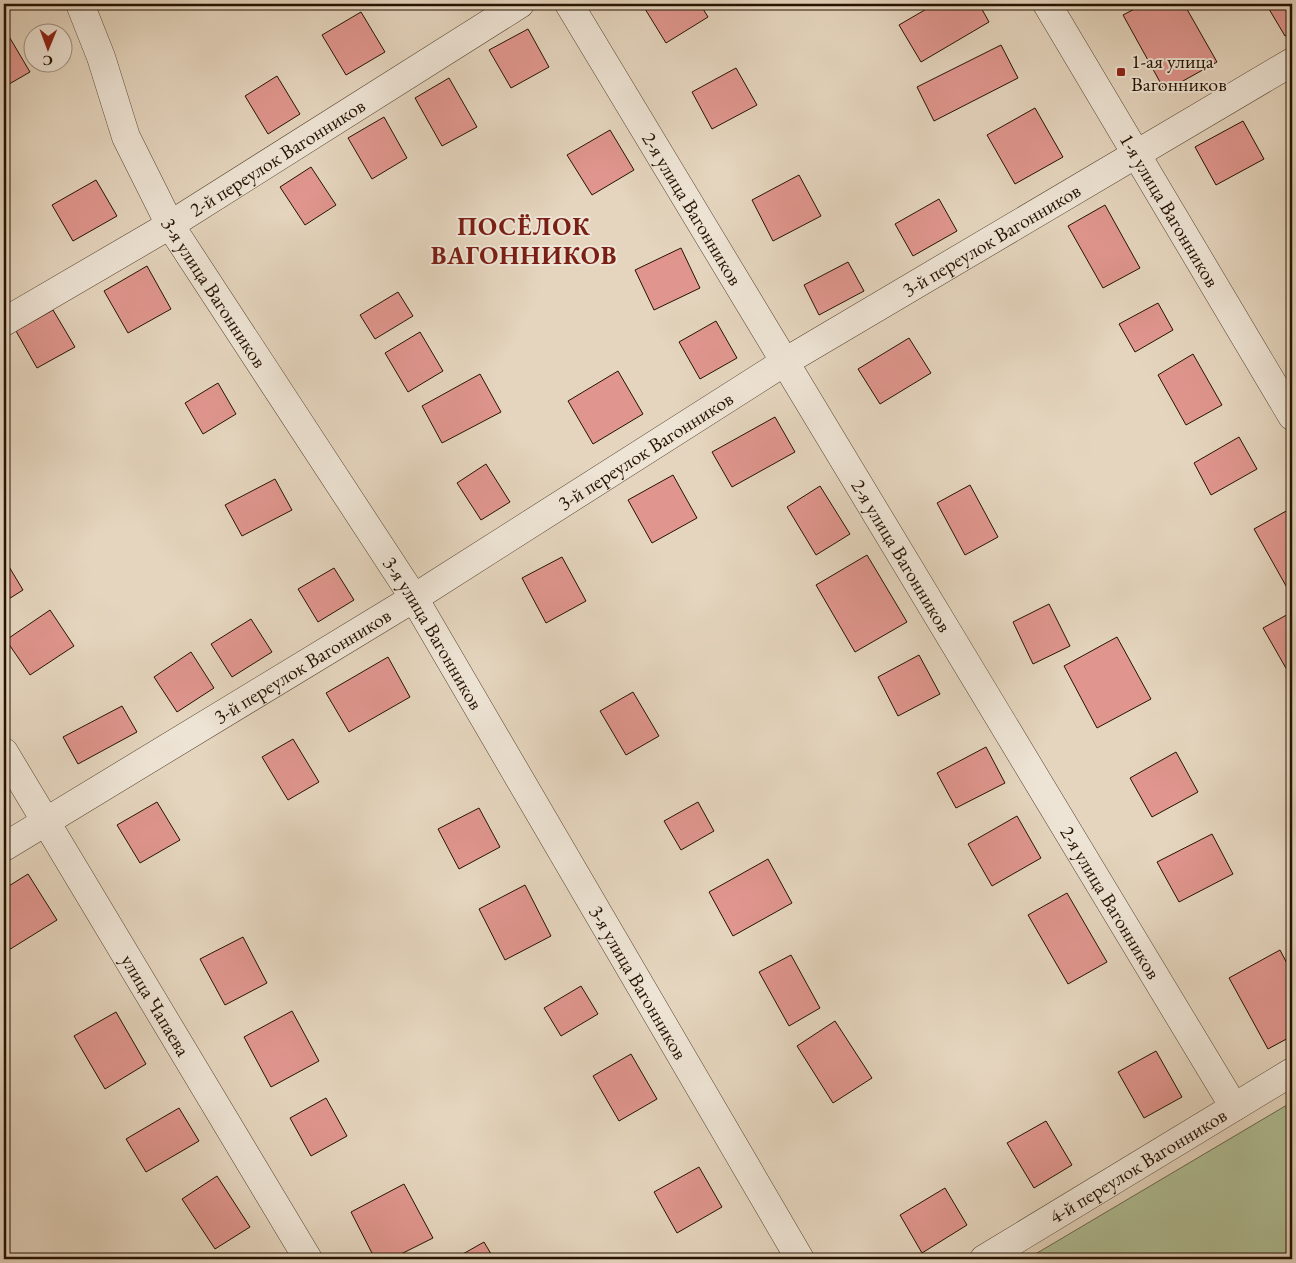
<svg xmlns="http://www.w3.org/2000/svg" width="1296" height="1263" font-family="'EB Garamond',serif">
<rect width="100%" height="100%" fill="#e5d5be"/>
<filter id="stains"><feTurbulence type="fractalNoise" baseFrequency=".004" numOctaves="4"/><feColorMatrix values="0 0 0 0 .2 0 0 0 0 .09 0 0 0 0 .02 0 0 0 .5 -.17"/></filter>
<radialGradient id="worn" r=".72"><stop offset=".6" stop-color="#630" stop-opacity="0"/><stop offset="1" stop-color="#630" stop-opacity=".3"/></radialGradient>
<path fill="#b0be95" stroke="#6a684b" d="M1292 1102V1259H1027Z"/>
<g fill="#e0968e" stroke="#251301">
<path d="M642 4H700L708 17 666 43Z"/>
<path d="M935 4H979L989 22 921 62 899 25Z"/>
<path d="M1144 4H1184L1217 62 1165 91 1123 15Z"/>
<path d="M1266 4H1292V32L1285 36Z"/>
<path d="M361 12 385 52 346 75 322 35Z"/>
<path d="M4 28 30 72 4 87Z"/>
<path d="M528 29 549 67 511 88 489 50Z"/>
<path d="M1001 45 1018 78 934 121 917 87Z"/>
<path d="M736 68 757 105 712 129 692 92Z"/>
<path d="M277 76 300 114 268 134 245 96Z"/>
<path d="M449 78 477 127 442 146 415 98Z"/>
<path d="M1035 108 1063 157 1015 184 987 135Z"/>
<path d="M384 117 407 158 372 179 348 138Z"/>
<path d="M1243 121 1264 159 1216 185 1195 147Z"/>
<path d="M610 130 634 170 592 195 567 155Z"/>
<path d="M311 167 336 205 305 225 280 187Z"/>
<path d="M799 175 821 216 773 241 752 200Z"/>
<path d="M96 180 117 216 73 241 52 205Z"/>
<path d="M939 199 957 231 913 256 895 224Z"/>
<path d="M1105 205 1140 268 1103 288 1068 226Z"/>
<path d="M681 248 700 288 654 310 635 270Z"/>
<path d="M848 262 864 291 819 315 804 285Z"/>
<path d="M147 266 171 309 128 333 104 291Z"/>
<path d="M398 292 413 316 375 339 360 315Z"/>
<path d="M1292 294V308L1286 298Z"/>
<path d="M1158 303 1173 330 1135 352 1119 324Z"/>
<path d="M53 310 75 347 37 368 16 331Z"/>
<path d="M716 321 737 358 700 379 679 342Z"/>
<path d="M420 332 443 371 408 392 385 353Z"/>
<path d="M909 338 931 373 880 404 858 369Z"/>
<path d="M1193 354 1222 405 1186 425 1158 375Z"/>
<path d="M618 371 643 414 593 444 568 401Z"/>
<path d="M480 374 501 412 442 443 422 406Z"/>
<path d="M218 383 236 414 203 434 185 403Z"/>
<path d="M775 417 795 452 732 487 712 452Z"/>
<path d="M1239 437 1257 469 1211 495 1194 463Z"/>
<path d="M486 464 510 502 481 520 457 483Z"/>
<path d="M673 475 697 518 652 543 628 500Z"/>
<path d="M275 479 292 510 242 536 225 505Z"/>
<path d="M970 485 998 537 965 555 937 503Z"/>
<path d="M820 486 850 534 816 555 787 507Z"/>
<path d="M1288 510 1292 518V592L1290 593 1254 529Z"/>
<path d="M867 555 907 622 855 652 816 585Z"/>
<path d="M562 557 586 601 546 623 522 578Z"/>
<path d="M5 560 23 590 4 602V561Z"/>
<path d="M334 568 354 600 318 622 298 589Z"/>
<path d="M1049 604 1070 646 1033 664 1013 622Z"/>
<path d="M50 610 74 646 30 675 6 640Z"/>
<path d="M1292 612V676L1291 677 1263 628Z"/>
<path d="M251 619 272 652 232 677 211 644Z"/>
<path d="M1117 637 1151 699 1097 728 1064 666Z"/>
<path d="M191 652 214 688 177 712 154 677Z"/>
<path d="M919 655 940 694 898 716 878 677Z"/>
<path d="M388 657 410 697 349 732 326 693Z"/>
<path d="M633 692 659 736 626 755 600 711Z"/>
<path d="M122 706 137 732 78 764 63 737Z"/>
<path d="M293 739 319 782 288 800 262 757Z"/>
<path d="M986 747 1005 783 956 808 937 773Z"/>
<path d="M1176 752 1198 792 1152 817 1130 778Z"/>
<path d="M157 802 180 840 140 863 117 825Z"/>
<path d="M698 802 714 831 681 850 664 821Z"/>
<path d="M479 808 500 847 459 869 438 829Z"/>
<path d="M1017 816 1041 858 992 886 968 844Z"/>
<path d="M1212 834 1233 874 1179 902 1157 862Z"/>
<path d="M768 859 792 903 733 936 709 892Z"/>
<path d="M28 874 57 920 4 953V889Z"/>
<path d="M525 885 551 936 505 960 479 909Z"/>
<path d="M1067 893 1107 962 1068 984 1028 915Z"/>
<path d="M243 937 267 983 225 1005 200 959Z"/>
<path d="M1280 950 1292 973V1036L1268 1049 1229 978Z"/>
<path d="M791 955 820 1008 789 1026 759 972Z"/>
<path d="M581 986 598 1014 561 1036 544 1008Z"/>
<path d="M292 1011 319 1061 271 1087 244 1037Z"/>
<path d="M116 1012 146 1064 105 1089 74 1036Z"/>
<path d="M835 1021 872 1078 833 1103 797 1046Z"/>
<path d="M1156 1051 1182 1097 1144 1118 1118 1072Z"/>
<path d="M631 1054 657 1099 619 1121 593 1076Z"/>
<path d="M326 1098 347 1136 311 1156 290 1118Z"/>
<path d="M179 1108 199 1141 146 1172 126 1139Z"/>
<path d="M1046 1121 1072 1165 1034 1188 1007 1143Z"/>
<path d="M699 1167 722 1207 677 1233 654 1192Z"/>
<path d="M217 1176 250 1227 215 1249 182 1199Z"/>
<path d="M404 1184 433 1238 391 1259H375L351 1212Z"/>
<path d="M945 1188 967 1225 922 1253 900 1215Z"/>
<path d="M484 1242 494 1259H454Z"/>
</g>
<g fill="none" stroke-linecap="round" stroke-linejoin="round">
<g stroke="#554430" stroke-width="29">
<g id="minor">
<path id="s1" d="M80 4 101 57 126 137 170 225 414 598 800 1259"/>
<path id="s2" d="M569 4 1234 1107"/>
<path id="s3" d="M1047 4 1292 416"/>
<path id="s4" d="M4 322 170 225 520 4"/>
<path id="s5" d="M4 752 308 1259"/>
<path id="s6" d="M4 847 414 598 783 363 1292 62"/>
<path id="s7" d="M984 1259 1292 1072"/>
</g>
</g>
<use href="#minor" stroke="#eee4d5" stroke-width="28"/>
</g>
<rect fill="#8f2418" stroke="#eee4d5" stroke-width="2" x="1116" y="67" width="10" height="10" rx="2.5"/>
<g text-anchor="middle" stroke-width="4" stroke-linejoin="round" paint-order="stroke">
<g font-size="20" fill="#251301" stroke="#eee4d5" text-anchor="start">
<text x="1131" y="68">1-ая улица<tspan x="1131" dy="23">Вагонников</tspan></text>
</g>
<g font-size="20" fill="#251301" stroke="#eee4d5">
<text dy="7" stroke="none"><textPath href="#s4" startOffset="319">2-й переулок Вагонников</textPath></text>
<text dy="7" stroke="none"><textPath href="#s2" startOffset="239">2-я улица Вагонников</textPath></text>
<text dy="7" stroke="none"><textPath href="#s3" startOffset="240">1-я улица Вагонников</textPath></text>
<text dy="7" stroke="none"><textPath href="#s6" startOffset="1159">3-й переулок Вагонников</textPath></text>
<text dy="7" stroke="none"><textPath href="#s1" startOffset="320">3-я улица Вагонников</textPath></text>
<text dy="7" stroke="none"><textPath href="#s6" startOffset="754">3-й переулок Вагонников</textPath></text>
<text dy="7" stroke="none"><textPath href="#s2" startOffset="644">2-я улица Вагонников</textPath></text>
<text dy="7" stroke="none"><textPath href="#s1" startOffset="725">3-я улица Вагонников</textPath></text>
<text dy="7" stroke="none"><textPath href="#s6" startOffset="349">3-й переулок Вагонников</textPath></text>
<text dy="7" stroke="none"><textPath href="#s2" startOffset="1049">2-я улица Вагонников</textPath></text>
<text dy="7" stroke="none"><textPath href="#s1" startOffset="1130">3-я улица Вагонников</textPath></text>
<text dy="7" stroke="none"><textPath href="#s5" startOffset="295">улица Чапаева</textPath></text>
<text dy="7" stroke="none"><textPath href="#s7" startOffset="180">4-й переулок Вагонников</textPath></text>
</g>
<g font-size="25" font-weight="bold" letter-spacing="1" fill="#7a1f14" stroke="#eee4d5">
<text x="524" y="235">ПОСЁЛОК<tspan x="524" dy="29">ВАГОННИКОВ</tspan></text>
</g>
</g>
<rect width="1296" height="1263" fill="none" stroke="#e5d5be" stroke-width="20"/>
<rect x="5" y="5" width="1286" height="1253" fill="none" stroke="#251301" stroke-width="2.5"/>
<rect x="10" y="10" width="1276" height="1243" fill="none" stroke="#251301"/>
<g transform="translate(48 48) rotate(181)"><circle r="24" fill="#eee4d5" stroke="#9e9080"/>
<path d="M0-4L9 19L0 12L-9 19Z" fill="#8f2418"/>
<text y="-8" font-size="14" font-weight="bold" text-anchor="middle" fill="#251301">С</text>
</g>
<rect width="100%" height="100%" filter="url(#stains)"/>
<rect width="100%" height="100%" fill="url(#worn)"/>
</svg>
